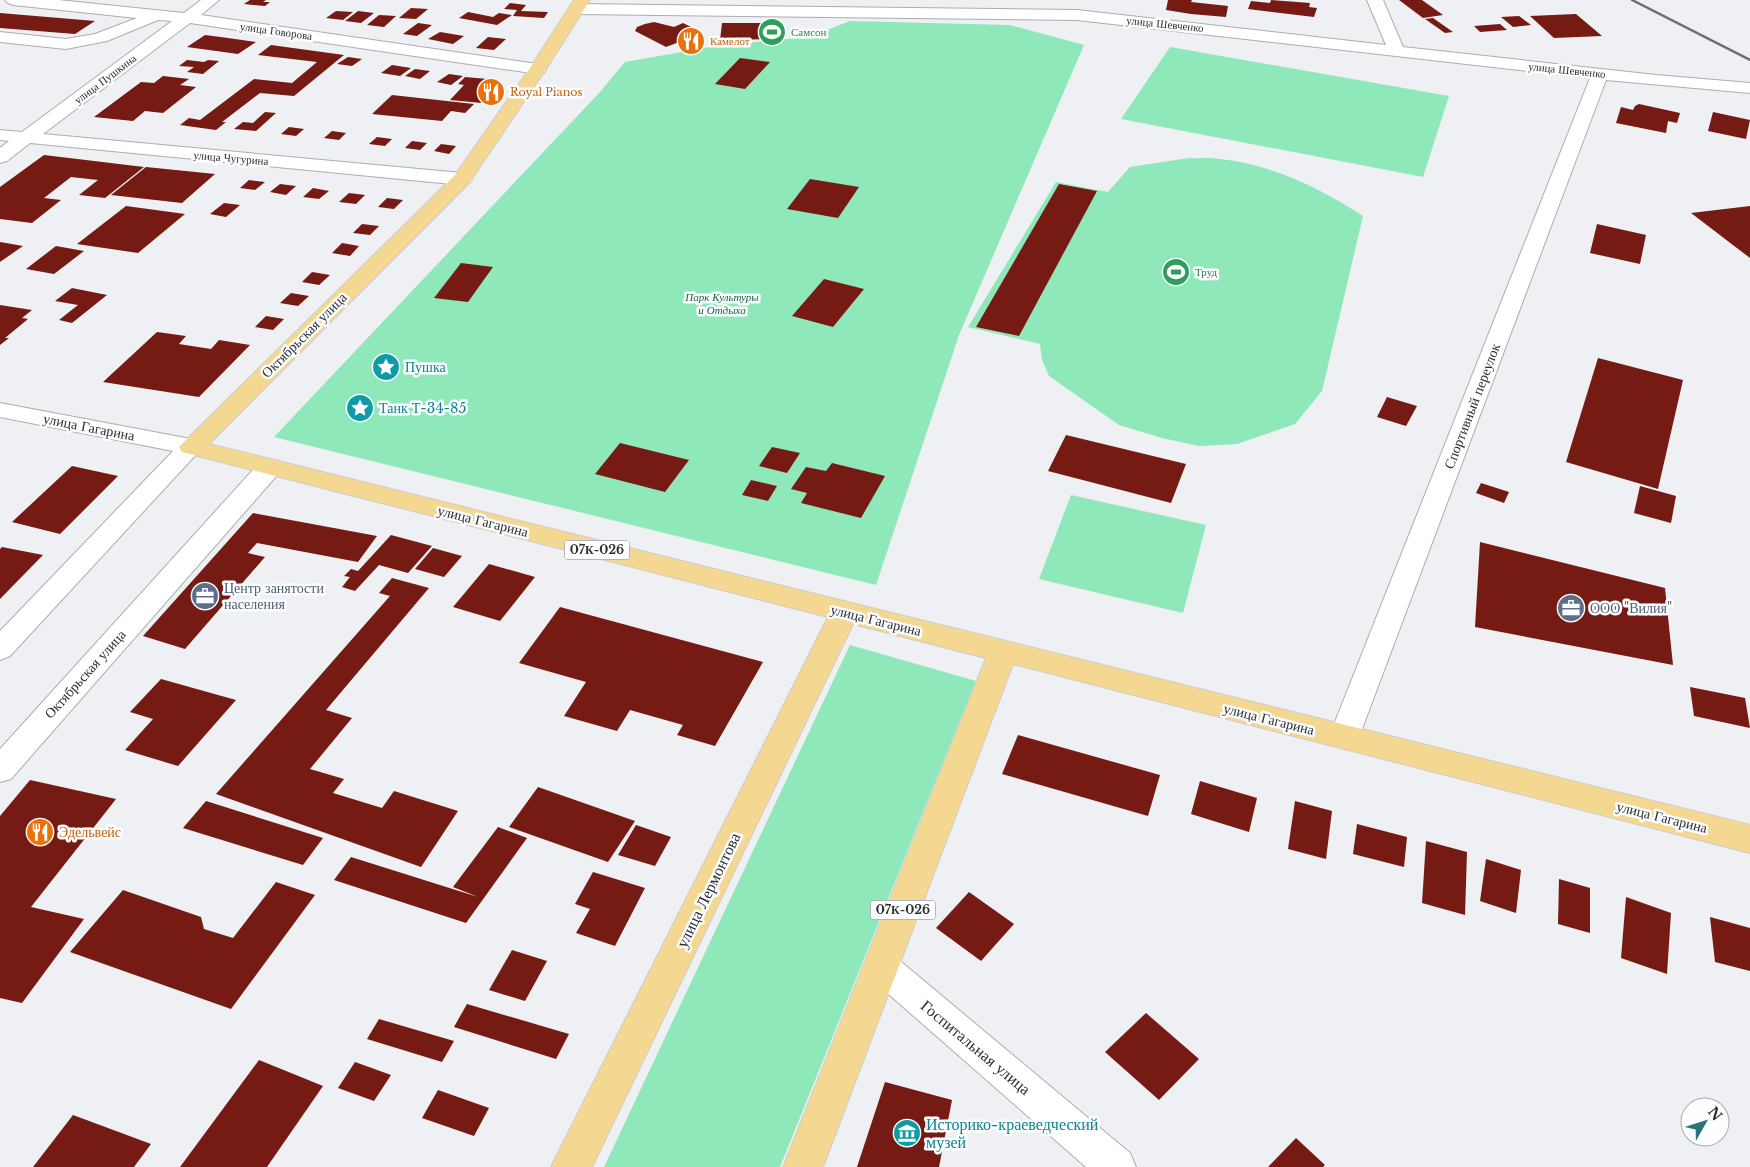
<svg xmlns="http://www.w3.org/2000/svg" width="1750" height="1167" font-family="'Libre Baskerville',serif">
<rect width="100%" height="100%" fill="#eef0f3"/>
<g fill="#8fe8b9">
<path d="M850 21 1010 25 1084 45 959 335 876 585 274 437 600 92 625 62 722 45 809 37Z"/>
<path d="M1170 47 1449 96 1423 177 1121 119Z"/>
<path d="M1189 158C1200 159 1210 157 1220 159 1271 164 1321 189 1363 216L1322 391 1295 424 1237 444 1199 446 1162 438 1119 425 1049 376 1042 360 1040 344 968 327 1056 182 1108 192 1130 167Z"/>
<path d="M1071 495 1206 525 1183 613 1039 579Z"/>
<path d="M850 645 976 681 780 1167H604Z"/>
</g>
<g fill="#761a14">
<path d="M250 0H266L263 2H270L265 6 244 4Z"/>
<path d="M1168 0H1192L1191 2 1228 6 1226 17 1191 14 1166 10Z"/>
<path d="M1271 0 1310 3 1309 7 1317 8 1314 17 1248 9 1251 1 1270 3Z"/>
<path d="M1399 0H1422L1443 15 1423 18Z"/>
<path d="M510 3 526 5 521 11 548 12 544 18 513 16 517 10 504 9Z"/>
<path d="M411 8 428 9 416 19 399 18Z"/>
<path d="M336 11 353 12 343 20 326 18Z"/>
<path d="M358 11 374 13 361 23 345 21Z"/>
<path d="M468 12 493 17 499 13 512 15 497 25 459 18Z"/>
<path d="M0 13 95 21 75 34 0 28Z"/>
<path d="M1576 14 1602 36 1554 38 1530 16Z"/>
<path d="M379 15 396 16 384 27 367 25Z"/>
<path d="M1519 16 1531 25 1513 27 1501 17Z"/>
<path d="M1433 18 1453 32 1445 33 1425 19Z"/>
<path d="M654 22 674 27 683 23 703 33 666 47 635 31 637 27 645 24Z"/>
<path d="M418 23 432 25 417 36 403 34Z"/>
<path d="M722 23H782L781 39 720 40Z"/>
<path d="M1500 24 1507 30 1480 32 1474 26Z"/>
<path d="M440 32 464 36 453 44 428 39Z"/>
<path d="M205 35 228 38 256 42 238 54 187 47Z"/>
<path d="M488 37 506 39 494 50 476 48Z"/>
<path d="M271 45 344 55 294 96 260 93 222 122H226L216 130 180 125 189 118 200 120 254 79 292 83 317 62 258 55Z"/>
<path d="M348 57 362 59 352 66 337 64Z"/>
<path d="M740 58 770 62 745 89 715 84Z"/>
<path d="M187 60 204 62 208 60 219 61 203 74 187 72 194 67 179 66Z"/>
<path d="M392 65 411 68 400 76 381 73Z"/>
<path d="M415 69 430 71 420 79 405 76Z"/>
<path d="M449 74 463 76 451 85 437 82Z"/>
<path d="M163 76 189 79 180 85 196 87 163 113 145 111 133 121 94 117 141 82 154 83Z"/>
<path d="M465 77 488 79 487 81 500 82 482 103 450 100 464 85 458 84Z"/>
<path d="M392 95 474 104 465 113 451 111 442 121 372 114Z"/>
<path d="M1639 104 1680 113 1677 123 1668 121 1666 133 1616 123 1621 107 1633 110 1635 106Z"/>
<path d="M265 112 276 113 256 131 234 129 243 122 253 123Z"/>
<path d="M1713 112 1750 120 1746 139 1708 131Z"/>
<path d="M289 127 304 129 296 136 281 134Z"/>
<path d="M332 131 346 133 339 140 324 138Z"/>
<path d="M377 137 392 139 385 146 369 144Z"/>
<path d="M412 141 427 143 420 150 405 148Z"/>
<path d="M441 144 456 146 449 154 434 151Z"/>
<path d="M44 155 144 167 105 198 79 195 98 180 71 177 44 198 61 200 32 223 0 219V187Z"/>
<path d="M146 167 215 174 182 203 111 195Z"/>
<path d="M810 179 859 187 838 218 787 209Z"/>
<path d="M249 180 265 182 255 190 240 188Z"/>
<path d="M280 184 296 186 286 195 270 192Z"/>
<path d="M1059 184 1097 191 1019 336 976 327Z"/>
<path d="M313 188 329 191 319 199 303 197Z"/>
<path d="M349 193 365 195 356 204 339 202Z"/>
<path d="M387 198 403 200 394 209 378 207Z"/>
<path d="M224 203 240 205 226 217 210 214Z"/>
<path d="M126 206 185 214 138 253 77 244Z"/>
<path d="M1750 206V258L1691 213Z"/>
<path d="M362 224 379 226 370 235 353 233Z"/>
<path d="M1597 224 1646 235 1640 264 1590 253Z"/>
<path d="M0 242 23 246 0 262Z"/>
<path d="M342 243 359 246 350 256 332 253Z"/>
<path d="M56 246 84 251 54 274 26 269Z"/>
<path d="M461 263 493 267 468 302 434 298Z"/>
<path d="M312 272 330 275 319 285 302 282Z"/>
<path d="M824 279 864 289 833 327 792 316Z"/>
<path d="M72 288 107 295 72 323 59 320 78 305 55 301Z"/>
<path d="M291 293 309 296 298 306 280 303Z"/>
<path d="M0 305 32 310 22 318 28 319 5 338H9L0 345Z"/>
<path d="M266 316 284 319 273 330 255 327Z"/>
<path d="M157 332 186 336 179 344 211 349 219 340 250 345 199 397 103 382Z"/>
<path d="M1598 358 1683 380 1658 489 1566 462Z"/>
<path d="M1387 397 1417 406 1406 426 1377 417Z"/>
<path d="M1066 435 1186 464 1171 503 1048 471Z"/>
<path d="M620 443 689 460 665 492 595 474Z"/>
<path d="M772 447 800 453 787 473 759 466Z"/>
<path d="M832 463 885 476 861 518 801 503 807 493 791 489 806 467 826 471Z"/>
<path d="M72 466 118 476 60 534 12 522Z"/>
<path d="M751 480 777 486 768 501 742 495Z"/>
<path d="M1481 483 1509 492 1504 503 1476 493Z"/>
<path d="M1640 486 1676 496 1671 523 1634 513Z"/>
<path d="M253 513 377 536 358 562 257 543 248 553 265 557 185 649 143 636Z"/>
<path d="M391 535 432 546 408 573 379 565 355 591 342 587 350 577 344 576 351 569 358 571Z"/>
<path d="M1480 542 1665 588 1673 665 1475 627Z"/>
<path d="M2 547 43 555 0 599V549Z"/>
<path d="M433 548 462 556 444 577 415 569Z"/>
<path d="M489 564 535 577 500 621 453 607Z"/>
<path d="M392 578 429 588 326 710 352 718 310 769 344 779 333 793 382 808 394 791 458 811 421 867 216 794 390 596 379 593Z"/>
<path d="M560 607 763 662 715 746 677 735 683 725 630 710 617 731 564 716 586 682 519 663Z"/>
<path d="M161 679 236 700 178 766 125 750 153 719 130 712Z"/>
<path d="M1690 687 1745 698 1750 728 1694 716Z"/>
<path d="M1018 735 1160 775 1148 816 1002 774Z"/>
<path d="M30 780 116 799 31 907 84 919 22 1003 0 998V816Z"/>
<path d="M1200 781 1257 798 1249 832 1191 814Z"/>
<path d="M538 787 635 821 608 862 509 827Z"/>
<path d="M206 801 323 838 303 865 183 828Z"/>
<path d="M1295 801 1332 811 1326 859 1288 849Z"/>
<path d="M1357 824 1407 837 1404 867 1353 854Z"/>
<path d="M636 825 671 837 655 866 618 855Z"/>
<path d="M498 827 527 838 466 923 334 880 351 857 478 897 453 887Z"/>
<path d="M1426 841 1467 852 1465 915 1422 903Z"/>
<path d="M1486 859 1521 870 1516 913 1480 901Z"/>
<path d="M593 872 645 888 615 946 576 933 590 909 575 904Z"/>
<path d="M1559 879 1590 888V933L1558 924Z"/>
<path d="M276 882 315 895 231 1009 70 952 123 890 201 917 204 929 233 938Z"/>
<path d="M969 892 1014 924 981 961 936 928Z"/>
<path d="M1626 897 1671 913 1667 974 1621 958Z"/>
<path d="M1710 917 1750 928V971L1715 962Z"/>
<path d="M512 950 547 961 525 1001 489 990Z"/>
<path d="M467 1004 569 1034 556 1059 454 1027Z"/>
<path d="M1146 1013 1199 1059 1159 1100 1105 1052Z"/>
<path d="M379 1019 454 1041 442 1062 367 1039Z"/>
<path d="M259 1060 323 1086 267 1167H180Z"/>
<path d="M355 1062 391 1075 374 1101 338 1088Z"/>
<path d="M885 1082 952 1100 939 1167H857Z"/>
<path d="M438 1090 489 1108 474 1136 422 1118Z"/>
<path d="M73 1115 151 1144 134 1167H33Z"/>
<path d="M1296 1138 1325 1165 1323 1167H1268Z"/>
</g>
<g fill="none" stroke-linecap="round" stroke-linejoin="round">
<g stroke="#abadb0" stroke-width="2">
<g id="minor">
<path d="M5 0H58L184 13 201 0H219L201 15 538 64 544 65 546 69 544 73 538 74 190 23 43 134 462 173 469 175 472 179 469 183 462 185 30 143 7 161 0 163V148L9 141 0 140V130L22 132 172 21 158 20 107 41 66 49 0 42V32L66 39 95 34 137 18 13 5 8 3Z"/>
<path d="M1367 0H1383L1403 47 1656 75 1750 83V93L1606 80 1359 737 1355 745 1344 749 1333 745 1329 737 1590 78 1077 20 577 14 571 12 569 9 571 6 577 4 1077 10 1386 45Z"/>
<path d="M0 403 191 439 200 442 203 447 10 656 0 660V631L173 451 0 417Z"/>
<path d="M270 459 279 461 283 467 279 473 11 779 0 782V749L261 461Z"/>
<path d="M881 950 893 955 1130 1153 1136 1167H1086L869 977 863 966 869 955Z"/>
</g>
</g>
<g stroke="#cdcdcd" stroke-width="2">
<path id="major" d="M574 0H590L546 69 469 183 209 444 1750 825V853L1013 664 823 1167H783L986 658 853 624 592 1167H551L828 617 182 452 179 447 455 175 530 68Z"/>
</g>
<use href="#minor" fill="#fff" fill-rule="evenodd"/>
<use href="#major" fill="#f4d791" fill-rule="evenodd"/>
<path stroke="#6d6e70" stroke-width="2.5" d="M1632 0 1750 60"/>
</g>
<defs>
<g id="stadium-disc" transform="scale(1.4375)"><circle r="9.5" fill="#2e9e5b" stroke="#fdfeff"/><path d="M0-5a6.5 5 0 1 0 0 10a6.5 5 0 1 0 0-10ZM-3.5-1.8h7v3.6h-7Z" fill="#fff"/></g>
<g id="restaurant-disc" transform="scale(1.4375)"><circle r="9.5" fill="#e8710a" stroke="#fdfeff"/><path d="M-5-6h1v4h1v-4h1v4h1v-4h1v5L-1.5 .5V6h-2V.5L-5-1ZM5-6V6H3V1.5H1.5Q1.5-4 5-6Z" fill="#fff"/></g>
<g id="sight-disc" transform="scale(1.4375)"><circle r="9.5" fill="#0f9aa8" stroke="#fdfeff"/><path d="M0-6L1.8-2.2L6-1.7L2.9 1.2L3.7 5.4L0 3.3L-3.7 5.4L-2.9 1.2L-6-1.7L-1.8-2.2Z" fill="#fff"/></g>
<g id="office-disc" transform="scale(1.4375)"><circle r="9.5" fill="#5c6f8a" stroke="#fdfeff"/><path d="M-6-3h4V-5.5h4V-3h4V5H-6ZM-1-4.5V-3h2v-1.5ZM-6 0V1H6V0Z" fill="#fff"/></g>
<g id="museum-disc" transform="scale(1.4375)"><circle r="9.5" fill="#0f9aa8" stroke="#fdfeff"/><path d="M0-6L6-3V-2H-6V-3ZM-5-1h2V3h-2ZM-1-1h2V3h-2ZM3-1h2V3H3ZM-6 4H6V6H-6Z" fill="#fff"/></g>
</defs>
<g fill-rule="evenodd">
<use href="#stadium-disc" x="772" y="32"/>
<use href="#restaurant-disc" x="691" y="41"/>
<use href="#restaurant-disc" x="491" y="92"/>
<use href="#stadium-disc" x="1176" y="272"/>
<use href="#sight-disc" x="386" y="367"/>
<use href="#sight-disc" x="360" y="408"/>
<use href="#office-disc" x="205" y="596"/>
<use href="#office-disc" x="1571" y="608"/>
<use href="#restaurant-disc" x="40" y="832"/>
<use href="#museum-disc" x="907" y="1133"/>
</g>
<g text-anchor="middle" stroke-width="5" stroke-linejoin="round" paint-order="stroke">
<g font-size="11" fill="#2d2e2f" stroke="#fdfeff">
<text transform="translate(1165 24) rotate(6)" y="4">улица Шевченко</text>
<text transform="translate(276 31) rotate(8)" y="4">улица Говорова</text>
<text transform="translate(1567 70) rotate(6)" y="4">улица Шевченко</text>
<text transform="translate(105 79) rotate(-37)" y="4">улица Пушкина</text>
<text transform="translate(231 158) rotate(5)" y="4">улица Чугурина</text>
</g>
<g font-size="11" fill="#27864d" stroke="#fdfeff" text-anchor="start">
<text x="791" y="36">Самсон</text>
<text x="1195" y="276">Труд</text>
</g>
<g font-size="11" fill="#c56008" stroke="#fdfeff" text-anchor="start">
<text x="710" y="45">Камелот</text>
<text x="510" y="96">Royal Pianos</text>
</g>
<g font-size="11" font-style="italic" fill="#106341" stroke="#fdfeff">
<text x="722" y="301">Парк Культуры<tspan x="722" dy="13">и Отдыха</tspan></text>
</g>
<g fill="#fdfeff" stroke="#6b6c6d" stroke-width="1">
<rect x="564.5" y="540.5" width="65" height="19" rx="4"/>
<rect x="870.5" y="900.5" width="65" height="19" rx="4"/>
</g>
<g font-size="12" font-weight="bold" fill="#2d2e2f">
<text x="597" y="554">07К-026</text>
<text x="903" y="914">07К-026</text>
</g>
<g font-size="14" fill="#2d2e2f" stroke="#fdfeff">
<text transform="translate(304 335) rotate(-45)" y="5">Октябрьская улица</text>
<text transform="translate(1472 406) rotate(-69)" y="5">Спортивный переулок</text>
<text transform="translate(89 427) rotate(11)" y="5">улица Гагарина</text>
<text transform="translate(483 521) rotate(14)" y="5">улица Гагарина</text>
<text transform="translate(876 620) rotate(14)" y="5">улица Гагарина</text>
<text transform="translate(85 674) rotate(-48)" y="5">Октябрьская улица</text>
<text transform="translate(1269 719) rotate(14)" y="5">улица Гагарина</text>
<text transform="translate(1662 817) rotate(14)" y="5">улица Гагарина</text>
</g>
<g font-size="14" fill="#0d838f" stroke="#fdfeff" text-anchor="start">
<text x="405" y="372">Пушка</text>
<text x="379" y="413">Танк Т-34-85</text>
</g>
<g font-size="14" fill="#4e5e75" stroke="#fdfeff" text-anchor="start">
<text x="224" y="593">Центр занятости<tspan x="224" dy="16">населения</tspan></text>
<text x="1590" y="613">ООО "Вилия"</text>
</g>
<g font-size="14" fill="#c56008" stroke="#fdfeff" text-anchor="start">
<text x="59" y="837">Эдельвейс</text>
</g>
<g font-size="16" fill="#2d2e2f" stroke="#fdfeff">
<text transform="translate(708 890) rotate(-64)" y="6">улица Лермонтова</text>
<text transform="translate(976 1047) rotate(40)" y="6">Госпитальная улица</text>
</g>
<g font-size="16" fill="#0d838f" stroke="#fdfeff" text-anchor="start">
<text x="926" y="1130">Историко-краеведческий<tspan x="926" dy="18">музей</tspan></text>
</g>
</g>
<g transform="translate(1705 1122) rotate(51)"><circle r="24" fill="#fdfeff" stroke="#aaabac"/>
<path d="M0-4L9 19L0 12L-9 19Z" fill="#2b7578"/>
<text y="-8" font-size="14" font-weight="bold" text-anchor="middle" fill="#2d2e2f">N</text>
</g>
</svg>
